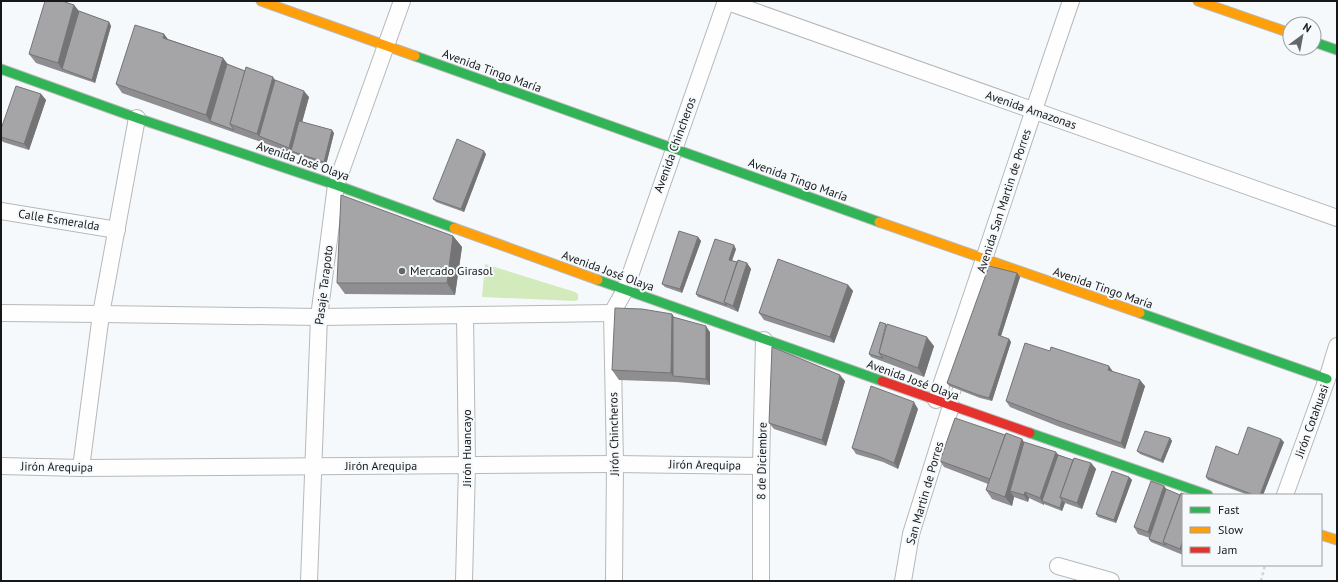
<svg xmlns="http://www.w3.org/2000/svg" width="1338" height="582" font-family="'PT Sans',sans-serif">
<rect width="100%" height="100%" fill="#f6f9fb"/>
<path fill="#d3eabc" d="M485 264 575 292 578 294V300L575 301 482 297Z"/>
<g fill="none" stroke-linecap="round" stroke-linejoin="round">
<g stroke="#b6b8b9" stroke-width="10">
<path id="lane" d="M951 405 957 389"/>
</g>
<g stroke="#b6b8b9" stroke-width="18">
<g id="street">
<path d="M725 1 1337 218"/>
<path d="M1 211 117 230"/>
<path d="M1 313 101 314 319 317 612 313"/>
<path d="M936 400C982 268 1025 134 1071 1"/>
<path d="M1 466 81 468 615 464 761 466"/>
<path d="M81 468 101 314 137 118"/>
<path d="M1285 495 1327 379 1337 346"/>
<path d="M1058 566 1111 581"/>
<path d="M309 581 319 317 336 185 402 1"/>
<path d="M464 581 467 466 465 315"/>
<path d="M614 581 615 464 612 313 625 290 726 1"/>
<path d="M761 581V466L764 340"/>
<path d="M903 581 911 534 951 406"/>
</g>
</g>
<g stroke="#b6b8b9" stroke-width="11">
<g id="fast">
<path d="M1314 42 1337 50"/>
<path d="M415 56 879 222"/>
<path d="M1 69 137 118 336 185 454 228"/>
<path d="M598 280 882 381"/>
<path d="M1140 313 1327 379"/>
<path d="M1030 433 1208 495"/>
</g>
</g>
<g stroke="#b6b8b9" stroke-width="11">
<g id="slow">
<path d="M261 1 415 56"/>
<path d="M1198 1 1290 33"/>
<path d="M879 222 1140 313"/>
<path d="M454 228 598 280"/>
<path d="M1321 535 1337 540"/>
</g>
</g>
<g stroke="#b6b8b9" stroke-width="11">
<path id="jam" d="M882 381 1030 433"/>
</g>
<path stroke="#d4d4d5" stroke-width="2.5" stroke-dasharray="3 3" stroke-linecap="butt" d="M1261 581 1265 565"/>
<use href="#lane" stroke="#fefefe" stroke-width="8"/>
<use href="#street" stroke="#fefefe" stroke-width="16"/>
<use href="#fast" stroke="#30b455" stroke-width="9"/>
<use href="#slow" stroke="#ff9f0a" stroke-width="9"/>
<use href="#jam" stroke="#e5322d" stroke-width="9"/>
</g>
<g fill="#8e8e90">
<path d="M74 5 79 11 109 22 111 26 95 83 36 63 29 54Z"/>
<path d="M164 34 168 39 223 58 227 64 245 71 275 80 309 97 302 122 334 133 326 165 122 93 116 84Z"/>
<path d="M41 94 46 100 29 150 3 142 1 139V129Z"/>
<path d="M486 154 464 212 436 202 433 199Z"/>
<path d="M453 236 462 247 455 295 345 294 337 283Z"/>
<path d="M698 237 701 241 682 293 665 287 662 284Z"/>
<path d="M736 249 732 261 737 262 747 263 751 269 738 312 729 308 698 297 696 294Z"/>
<path d="M1017 273 1020 277 1001 336 1009 339 1011 342 992 401 980 398 949 386 947 383Z"/>
<path d="M848 285 853 291 834 343 764 320 759 313Z"/>
<path d="M672 314 673 317 710 332V385L677 382 619 380 612 370Z"/>
<path d="M934 346 924 377 871 357 869 354Z"/>
<path d="M1113 372 1145 386 1125 449 1060 427 1010 407 1006 401Z"/>
<path d="M845 381 826 446 774 429 769 423Z"/>
<path d="M918 409 898 469 883 462 856 454 852 448Z"/>
<path d="M1005 435 1022 439 1024 442 1073 460 1091 463 1096 469 1082 509 1065 503 1062 511 1044 504V505L1029 498 1028 502 1014 497 1012 506 992 499 986 490 988 484 944 467 940 461Z"/>
<path d="M1170 438 1172 441 1163 463 1140 454 1137 451Z"/>
<path d="M1284 442 1263 495H1248L1208 480 1206 477 1238 455Z"/>
<path d="M1129 477 1132 480 1116 523 1098 517 1096 514Z"/>
<path d="M1164 486 1166 489 1180 495H1183V555L1151 542 1149 539 1150 538 1138 534 1134 527Z"/>
</g>
<g fill="#747475">
<path d="M74 5 81 14 62 69 58 63Z"/>
<path d="M109 22 111 26 95 83 92 80Z"/>
<path d="M164 34 170 43 163 38Z"/>
<path d="M223 58 230 67 210 121 206 115Z"/>
<path d="M273 77 280 87 259 136 257 134Z"/>
<path d="M304 91 309 97 294 152 291 151 294 154 289 148Z"/>
<path d="M41 94 46 100 29 150 24 144Z"/>
<path d="M332 130 334 133 326 165 324 162Z"/>
<path d="M484 151 486 154 464 212 461 209Z"/>
<path d="M453 236 462 247 455 295 447 283Z"/>
<path d="M698 237 701 241 682 293 680 289Z"/>
<path d="M734 245 736 249 731 263 729 260Z"/>
<path d="M747 263 751 269 738 312 733 306Z"/>
<path d="M1017 273 1020 277 1000 339 998 335Z"/>
<path d="M848 285 853 291 834 343 830 337Z"/>
<path d="M672 314 678 323 673 376 671 373Z"/>
<path d="M706 326 710 332V385L706 379Z"/>
<path d="M927 337 934 346 924 377 918 368Z"/>
<path d="M1009 339 1011 342 992 401 989 398Z"/>
<path d="M1109 366 1114 373 1108 370Z"/>
<path d="M840 375 845 381 826 446 822 440Z"/>
<path d="M1140 380 1145 386 1125 449 1121 443Z"/>
<path d="M914 402 918 409 898 469 894 463Z"/>
<path d="M1170 438 1172 441 1163 463 1161 460Z"/>
<path d="M1022 439 1028 449 1010 491 1014 497 1012 506 1005 497Z"/>
<path d="M1281 439 1284 442 1263 495H1260Z"/>
<path d="M1056 452 1061 458 1042 501 1044 504V505L1040 498Z"/>
<path d="M1091 463 1096 469 1082 509 1077 503Z"/>
<path d="M1129 477 1132 480 1116 523 1114 520Z"/>
<path d="M1164 486 1169 492 1153 539 1148 532Z"/>
<path d="M1025 492 1029 498 1028 502 1024 495Z"/>
<path d="M1062 500 1065 503 1062 511 1060 508Z"/>
<path d="M1183 540V554L1180 549Z"/>
</g>
<g fill="#a5a5a7" stroke="#747475">
<path d="M45 1H62L74 5 58 63 29 54Z"/>
<path d="M79 11 109 22 92 80 62 69Z"/>
<path d="M135 25 164 34 163 38 223 58 206 115 116 84Z"/>
<path d="M227 64 245 71 230 124 234 130 210 121Z"/>
<path d="M246 67 273 77 257 134 230 124Z"/>
<path d="M275 80 304 91 289 148 259 136Z"/>
<path d="M16 86 41 94 24 144 1 137V129Z"/>
<path d="M299 121 332 130 324 162 291 151Z"/>
<path d="M457 139 484 151 461 209 433 199Z"/>
<path d="M341 195 453 236 447 283H337Z"/>
<path d="M679 231 698 237 680 289 662 284Z"/>
<path d="M715 239 734 245 729 260 737 262 724 302 727 305 696 294Z"/>
<path d="M778 259 848 285 830 337 759 313Z"/>
<path d="M738 260 747 263 733 306 724 302Z"/>
<path d="M989 266 1017 273 998 335 1009 339 989 398 978 395 947 383Z"/>
<path d="M615 308 642 309 672 314 671 373 612 370Z"/>
<path d="M673 317 706 326V379L673 376Z"/>
<path d="M880 322 886 324 879 353 883 358 869 354Z"/>
<path d="M887 324 927 337 918 368 879 353Z"/>
<path d="M1025 343 1050 351 1051 347 1109 366 1108 370 1140 380 1121 443 1056 420 1006 401Z"/>
<path d="M772 347 840 375 822 440 769 423Z"/>
<path d="M871 386 914 402 894 463 878 456 852 448Z"/>
<path d="M955 418 1005 435 990 479 940 461Z"/>
<path d="M1248 427 1281 439 1260 495H1254L1206 477 1216 446 1238 455Z"/>
<path d="M1145 431 1170 438 1161 460 1137 451Z"/>
<path d="M1006 433 1022 439 1005 497 986 490Z"/>
<path d="M1024 442 1056 452 1040 498 1025 492 1024 495 1010 491Z"/>
<path d="M1058 455 1073 460 1060 497 1062 500 1060 508 1042 501Z"/>
<path d="M1074 458 1091 463 1077 503 1060 497Z"/>
<path d="M1112 471 1129 477 1114 520 1096 514Z"/>
<path d="M1151 481 1164 486 1148 532 1134 527Z"/>
<path d="M1166 489 1180 495 1163 542 1166 545 1149 539Z"/>
<path d="M1181 493 1186 495H1183V540L1180 549 1163 542Z"/>
</g>
<circle fill="#646667" stroke="#f5f9fc" stroke-width="1.5" cx="402" cy="271" r="4"/>
<g text-anchor="middle" stroke-width="4" stroke-linejoin="round" paint-order="stroke">
<g font-size="12" fill="#161718" stroke="#f5f9fc">
<text transform="translate(492 71) rotate(20)" y="4">Avenida Tingo María</text>
<text transform="translate(1031 110) rotate(19)" y="4">Avenida Amazonas</text>
<text transform="translate(675 145) rotate(-70)" y="4">Avenida Chincheros</text>
<text transform="translate(303 161) rotate(19)" y="4">Avenida José Olaya</text>
<text transform="translate(798 180) rotate(20)" y="4">Avenida Tingo María</text>
<text transform="translate(1004 201) rotate(-72)" y="4">Avenida San Martin de Porres</text>
<text transform="translate(59 220) rotate(9)" y="4">Calle Esmeralda</text>
<text transform="translate(608 271) rotate(20)" y="4">Avenida José Olaya</text>
<text transform="translate(324 285) rotate(-83)" y="4">Pasaje Tarapoto</text>
<text transform="translate(1103 288) rotate(19)" y="4">Avenida Tingo María</text>
<text transform="translate(913 380) rotate(20)" y="4">Avenida José Olaya</text>
<text transform="translate(1312 421) rotate(-70)" y="4">Jirón Cotahuasi</text>
<text transform="translate(614 434) rotate(-91)" y="4">Jirón Chincheros</text>
<text transform="translate(467 448) rotate(-90)" y="4">Jirón Huancayo</text>
<text transform="translate(762 461) rotate(-89)" y="4">8 de Diciembre</text>
<text transform="translate(705 465) rotate(1)" y="4">Jirón Arequipa</text>
<text x="381" y="470">Jirón Arequipa</text>
<text transform="translate(57 467) rotate(1)" y="4">Jirón Arequipa</text>
<text transform="translate(925 493) rotate(-74)" y="4">San Martin de Porres</text>
</g>
<g font-size="12" fill="#161718" stroke="#f5f9fc" text-anchor="start">
<text x="410" y="275">Mercado Girasol</text>
</g>
</g>
<rect width="1338" height="582" fill="none" stroke="#161718" stroke-width="4"/>
<rect x="1182" y="494" width="140" height="72" fill="#f5f9fc" stroke="#9c9fa1"/>
<rect x="1190" y="507" width="20" height="6" fill="#30b455" stroke="#9c9fa1"/>
<text x="1218" y="514" font-size="12" fill="#161718">Fast</text>
<rect x="1190" y="527" width="20" height="6" fill="#ff9f0a" stroke="#9c9fa1"/>
<text x="1218" y="534" font-size="12" fill="#161718">Slow</text>
<rect x="1190" y="547" width="20" height="6" fill="#e5322d" stroke="#9c9fa1"/>
<text x="1218" y="554" font-size="12" fill="#161718">Jam</text>
<g transform="translate(1302 36) rotate(32)"><circle r="19" fill="#f5f9fc" stroke="#9c9fa1"/>
<path d="M0-3L7 15L0 10L-7 15Z" fill="#646667"/>
<text y="-6" font-size="11" font-weight="bold" text-anchor="middle" fill="#161718">N</text>
</g>
</svg>
